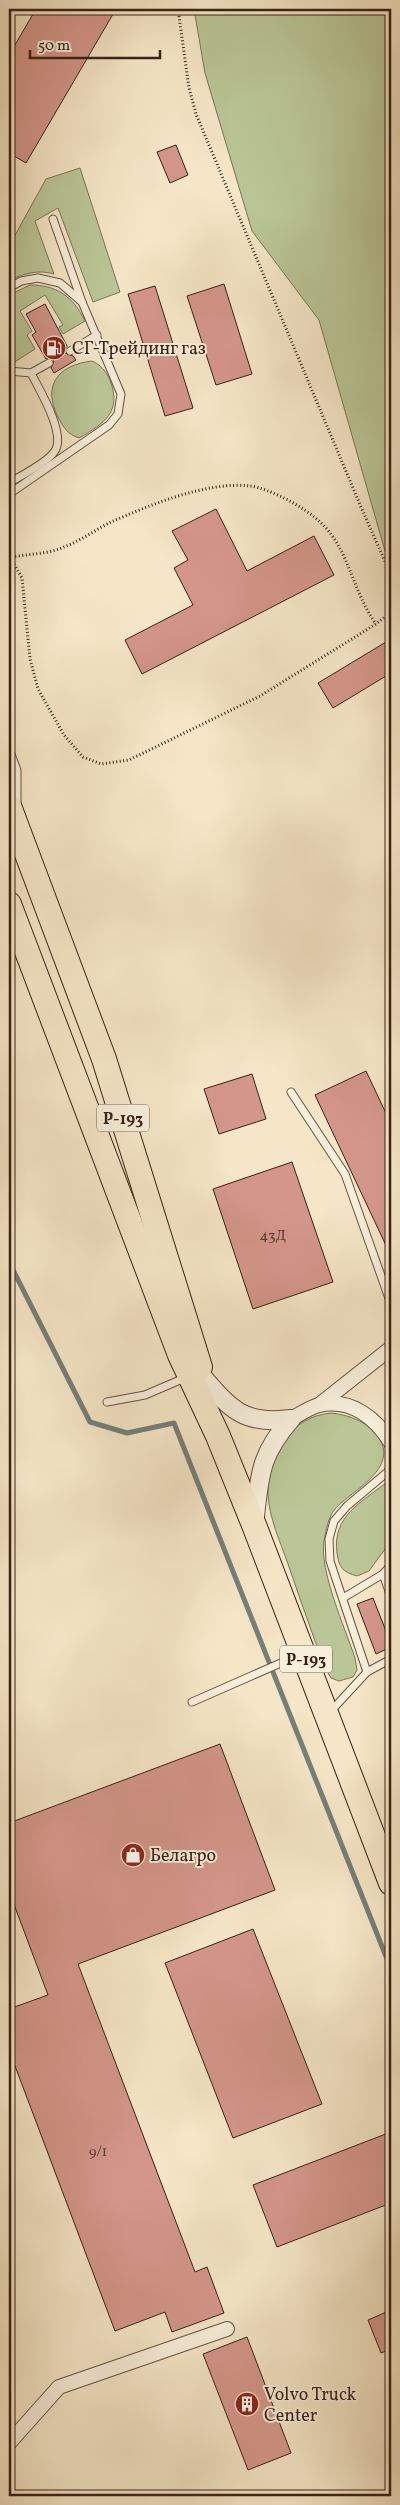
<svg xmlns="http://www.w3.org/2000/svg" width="400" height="2505" font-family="Vollkorn,serif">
<rect width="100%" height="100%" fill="#f5e6c7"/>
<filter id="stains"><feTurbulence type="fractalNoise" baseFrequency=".004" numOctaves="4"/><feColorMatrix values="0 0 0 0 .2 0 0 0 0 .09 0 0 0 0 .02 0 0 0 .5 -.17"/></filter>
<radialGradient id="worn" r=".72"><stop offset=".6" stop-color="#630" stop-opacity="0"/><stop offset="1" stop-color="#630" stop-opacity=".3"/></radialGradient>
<g fill="#bac697" stroke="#7a7457">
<path d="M194 9H391V572L319 320 252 231 205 73Z"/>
<path d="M80 168 120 292 93 302 58 208 35 221 54 274C38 269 24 274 9 280V246L46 179Z"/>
<path d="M30 285C56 285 73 296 85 321L63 334 59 327 63 325 45 295 20 311 32 331 27 335 35 349 13 363H9V295Z"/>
<path d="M92 361C101 365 106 371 110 380 122 412 105 423 79 438 67 434 64 428 58 417 42 385 58 365 92 361Z"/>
<path d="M332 1413C352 1416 365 1421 378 1436 400 1469 353 1489 335 1509 328 1517 326 1531 324 1541 319 1570 345 1628 355 1658L357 1670 353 1677 339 1681 331 1678 325 1668C312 1633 300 1599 288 1564 280 1541 269 1518 268 1494 268 1454 290 1416 332 1413Z"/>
<path d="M387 1482H391V1541L369 1571 357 1576C343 1572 339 1568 337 1553 332 1516 361 1503 387 1482Z"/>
</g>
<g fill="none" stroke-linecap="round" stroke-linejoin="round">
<path stroke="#757f7a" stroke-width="5" d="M9 1262 90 1422 127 1433 174 1423 391 1969"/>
</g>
<g fill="#d4968a" stroke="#392117">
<path d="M36 9H116L26 163 9 153V55Z"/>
<path d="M176 145 188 175 170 183 157 152Z"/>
<path d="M224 284 252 374 216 385 187 296Z"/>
<path d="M155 286 193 408 165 416 128 294Z"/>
<path d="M45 304 67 346 65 353 73 356 76 360 54 373 51 368 54 361 51 358 46 359 32 335 36 332 26 314Z"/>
<path d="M216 509 247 571 314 536 334 575 142 674 125 640 193 605 174 568 188 560 172 531Z"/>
<path d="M391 639V673L333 708 318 683Z"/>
<path d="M366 1071 391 1124V1256L315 1095Z"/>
<path d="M252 1074 266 1119 219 1134 204 1089Z"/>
<path d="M292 1162 333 1282 253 1309 213 1189Z"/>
<path d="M373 1598 391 1644V1647L376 1654 357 1604Z"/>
<path d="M220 1744 275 1890 78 1964 195 2272 207 2267 224 2313 172 2332 165 2312 115 2331 9 2050V2009L48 1995 9 1891V1823Z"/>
<path d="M253 1929 322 2104 233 2138 165 1963Z"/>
<path d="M391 2132V2203L277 2247 253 2185Z"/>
<path d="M391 2310V2349L381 2353 368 2320Z"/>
<path d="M247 2337 291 2453 248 2470 203 2354Z"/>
</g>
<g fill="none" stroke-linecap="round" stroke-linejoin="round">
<g stroke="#685243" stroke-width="9">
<g id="service">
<path d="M53 219 82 302"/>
<path d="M9 288 21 281 38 278 60 283 82 302 121 394 118 414 109 425 9 494"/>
<path d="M70 351 97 335"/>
<path d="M9 371 31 373C40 391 64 430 56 449 51 461 20 476 9 483"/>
<path d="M31 373 49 363"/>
<path d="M9 749 17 770V806"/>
<path d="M291 1092 345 1174 391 1304"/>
<path d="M107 1402 145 1395 187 1377"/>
<path d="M391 1565 383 1574 391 1597"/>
<path d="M343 1598 383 1574"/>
<path d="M367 1672 330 1561 329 1539 334 1521 347 1506 391 1469"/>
<path d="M192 1702 299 1655"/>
<path d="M331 1711 367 1672 391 1659"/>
</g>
</g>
<g stroke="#685243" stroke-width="16">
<g id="minor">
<path d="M319 1405 391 1348"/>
<path d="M291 1419C299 1415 310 1407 319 1405 351 1398 376 1418 391 1443"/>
<path d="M9 2443 59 2387 227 2329"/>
</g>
</g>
<g stroke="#685243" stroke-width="20">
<g id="tertiary">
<path d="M202 1376C231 1410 244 1425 291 1419"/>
<path d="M254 1524C260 1477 258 1457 291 1419"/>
</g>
</g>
<g stroke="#392117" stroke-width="26">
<g id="trunk">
<path d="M9 806 104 1059 200 1367"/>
<path d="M9 904 180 1355 218 1436 254 1525 391 1883"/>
</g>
</g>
<g stroke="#392117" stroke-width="3" stroke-dasharray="1 2.5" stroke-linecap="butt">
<path d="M178 9 189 88 196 114 361 507 391 575"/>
<path d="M9 555 22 578 30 659 38 689 64 735 83 757 101 764 129 760 260 696 376 624 391 612"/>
<path d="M12 557C28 554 49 554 64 547 80 541 95 530 111 522 150 505 207 481 250 486 269 488 306 508 320 522 349 548 353 593 376 624"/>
</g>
<use href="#service" stroke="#f8efdb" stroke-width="7"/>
<use href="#minor" stroke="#f8efdb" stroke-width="14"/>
<use href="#tertiary" stroke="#f8efdb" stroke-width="18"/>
<use href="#trunk" stroke="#f5e6c7" stroke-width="24"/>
</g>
<defs>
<g id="fuel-disc" transform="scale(1.25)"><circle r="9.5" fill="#8f2418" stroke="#f8efdb"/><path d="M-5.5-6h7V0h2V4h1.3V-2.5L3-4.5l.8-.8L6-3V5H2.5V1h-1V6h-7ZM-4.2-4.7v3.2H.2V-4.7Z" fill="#fff"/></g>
<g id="shop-disc" transform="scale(1.25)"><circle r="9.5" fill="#8f2418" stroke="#f8efdb"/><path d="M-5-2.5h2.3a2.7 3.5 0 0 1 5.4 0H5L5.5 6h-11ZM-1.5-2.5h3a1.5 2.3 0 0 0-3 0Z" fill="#fff"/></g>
<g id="building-disc" transform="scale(1.25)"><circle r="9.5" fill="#8f2418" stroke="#f8efdb"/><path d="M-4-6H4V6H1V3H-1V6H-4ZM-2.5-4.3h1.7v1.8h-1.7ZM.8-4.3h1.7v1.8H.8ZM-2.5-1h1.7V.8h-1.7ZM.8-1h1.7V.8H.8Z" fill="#fff"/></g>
</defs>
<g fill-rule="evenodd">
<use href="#fuel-disc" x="54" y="348"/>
<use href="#shop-disc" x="133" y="1855"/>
<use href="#building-disc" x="247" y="2404"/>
</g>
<g text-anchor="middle" stroke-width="4" stroke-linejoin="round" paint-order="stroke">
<g font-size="15" fill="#603e34">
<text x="273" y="1240">43Д</text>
<text x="98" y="2156">9/1</text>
</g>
<g fill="#f8efdb" stroke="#725f52" stroke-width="1">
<rect x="97" y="1104.5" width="52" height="27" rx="4"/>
<rect x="280" y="1645.5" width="52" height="27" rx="4"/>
</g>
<g font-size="16" font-weight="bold" fill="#392117">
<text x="123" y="1124">Р-193</text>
<text x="306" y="1665">Р-193</text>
</g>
<g font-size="18" fill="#392117" stroke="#f8efdb" text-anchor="start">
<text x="72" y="354">СГ-Трейдинг газ</text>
<text x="150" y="1861">Белагро</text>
<text x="264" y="2400">Volvo Truck<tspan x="264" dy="21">Center</tspan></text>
</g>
</g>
<rect width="400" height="2505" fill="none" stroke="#f5e6c7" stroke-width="30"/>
<rect x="10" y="10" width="380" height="2485" fill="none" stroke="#392117" stroke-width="2.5"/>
<rect x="15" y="15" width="370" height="2475" fill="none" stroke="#392117"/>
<path d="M30 50v8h130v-8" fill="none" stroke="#392117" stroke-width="2.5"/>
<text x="38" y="50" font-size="15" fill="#392117" stroke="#f8efdb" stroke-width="4" paint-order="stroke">50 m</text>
<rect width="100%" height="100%" filter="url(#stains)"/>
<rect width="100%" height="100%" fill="url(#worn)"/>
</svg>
